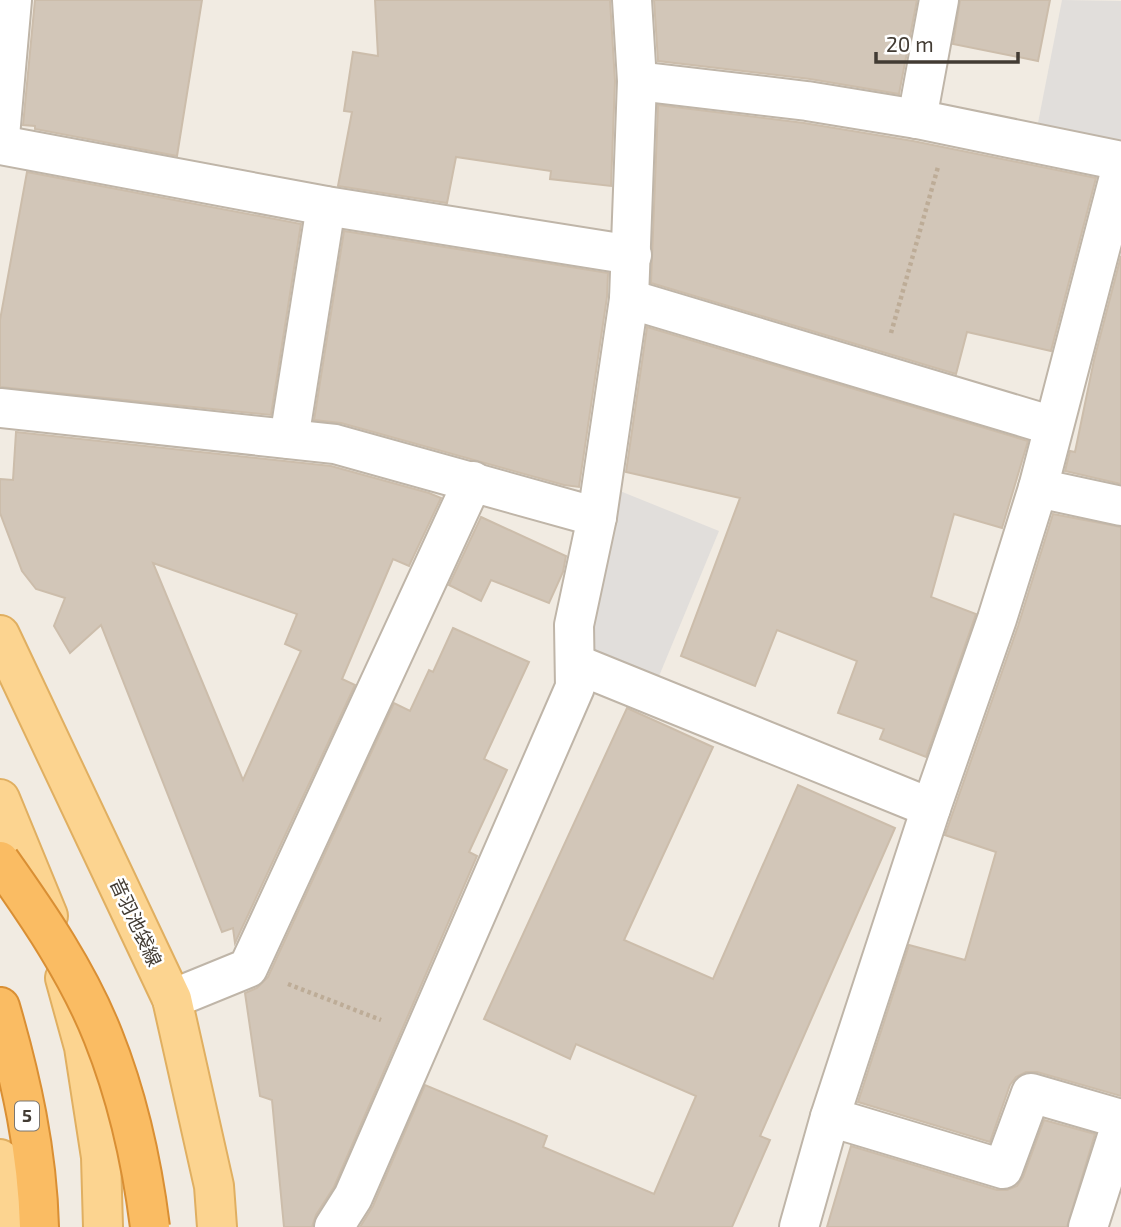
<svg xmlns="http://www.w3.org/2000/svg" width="1121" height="1227" font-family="'Exo 2','Noto Sans JP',sans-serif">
<rect width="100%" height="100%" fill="#f1ebe2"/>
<g fill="#e1dedb">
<path d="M1062 0 1121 1V145L1037 128Z"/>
<path d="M620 491 719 531 657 681 596 653 587 630Z"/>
</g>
<g fill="#d2c6b8" stroke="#ccbdab" stroke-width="2" fill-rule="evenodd">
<path d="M35 0H202L177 156 35 129V126L23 125Z"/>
<path d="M375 0H610L615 81 611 186 550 179 551 171 456 157 447 203 338 186 352 112 344 111 353 52 378 56Z"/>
<path d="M654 0H917L899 94 810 79 658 61Z"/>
<path d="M960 0H1050L1038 61 953 44Z"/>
<path d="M658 105 804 123 913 141 1096 178 1051 351 967 332 956 374 651 283Z"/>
<path d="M27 172 301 224 271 415 0 387V320Z"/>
<path d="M344 231 608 273 607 297 579 487 564 485 341 423 314 420Z"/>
<path d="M1121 256V484L1065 471 1070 451 1075 452 1094 360Z"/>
<path d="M647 327 1028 441 1002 528 954 514 931 597 976 614 926 757 880 739 884 729 838 713 857 661 777 630 755 686 681 656 740 498 626 472Z"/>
<path d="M16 432 331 466 429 493 441 498 409 566 393 559 342 679 355 685 235 943 233 928 222 932 101 625 70 653 54 626 65 598 36 589 22 571 0 513V479L13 480ZM153 563 297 614 285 644 301 651 243 780Z"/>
<path d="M1053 514 1121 527V1096L1037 1072H1026L1016 1077 1010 1085 990 1142 858 1102 909 945 965 960 996 852 945 835 1018 626Z"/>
<path d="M481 517 566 556 563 572 549 603 491 580 481 601 449 585Z"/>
<path d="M453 628 529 662 484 759 507 770 469 852 477 856 334 1187 316 1215 312 1227H284L272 1100 260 1096 245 993 257 988 268 977 394 703 410 711 429 670 433 672Z"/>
<path d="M627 708 713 747 624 940 713 979 798 785 895 828 760 1136 770 1140 732 1227H360L373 1206 425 1085 547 1136 543 1147 654 1194 696 1096 576 1044 570 1059 484 1019Z"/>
<path d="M1044 1120 1095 1134 1067 1227H827L851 1146 997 1190H1007L1017 1186 1023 1177Z"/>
</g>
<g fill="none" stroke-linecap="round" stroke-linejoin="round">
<g stroke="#bfb5a8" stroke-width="42">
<g id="minor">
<path d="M637 81 807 101 917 119 1121 161"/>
<path d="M917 119 939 0"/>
<path d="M0 136 12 0"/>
<path d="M0 145 326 206 632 255"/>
<path d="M629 299 1053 426"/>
<path d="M0 408 335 444 597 517"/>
<path d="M289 439 326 206"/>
<path d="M1038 488 1121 506"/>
<path d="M576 664 931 808"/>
<path d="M172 999 248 968 473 481"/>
<path d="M830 1117 1003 1169 1031 1093 1121 1119"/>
<path d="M334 1227 353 1197 575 687 574 625 597 517 629 299 637 81 632 0"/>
<path d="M799 1227 830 1117 931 808 997 619 1038 488 1121 169"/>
<path d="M1088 1227 1121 1124"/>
</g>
</g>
<g stroke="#e0af61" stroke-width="42">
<g id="major">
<path d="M0 635 172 999 214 1186 217 1227"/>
<path d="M0 799 48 916"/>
<path d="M65 978 84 1047 101 1157 103 1227"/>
<path d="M0 1159 6 1227"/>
</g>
</g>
<g stroke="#d98f34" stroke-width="42">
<path id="highway" d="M0 1007C21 1079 37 1151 39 1227"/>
</g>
<g stroke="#bdac97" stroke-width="4.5" stroke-dasharray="3.5 3.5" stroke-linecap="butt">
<path d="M891 333 938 167"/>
<path d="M288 984 381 1020"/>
</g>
<use href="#minor" stroke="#fff" stroke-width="38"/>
<use href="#major" stroke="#fcd490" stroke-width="38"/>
<use href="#highway" stroke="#fabc63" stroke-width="38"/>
<g stroke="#d98f34" stroke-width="42" stroke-linecap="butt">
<path id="highway-bridge" d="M0 861C39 916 78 973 103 1036 127 1096 142 1163 150 1227"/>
</g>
<use href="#highway-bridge" stroke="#fabc63" stroke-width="38"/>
</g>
<g text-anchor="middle" stroke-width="5" stroke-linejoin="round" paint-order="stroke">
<rect fill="#fff" stroke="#7b7670" stroke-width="2" x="15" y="1101.5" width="24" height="29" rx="5"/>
<g font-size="18" font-weight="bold" fill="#423b33">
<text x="27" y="1122">5</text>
</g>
<g font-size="19" fill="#423b33" stroke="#fff">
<text transform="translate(136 922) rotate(65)" y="7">音羽池袋線</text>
</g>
</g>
<path d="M876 52v10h142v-10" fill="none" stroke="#423b33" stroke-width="3.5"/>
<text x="886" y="52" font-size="21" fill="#423b33" stroke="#ffffff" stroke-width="5" paint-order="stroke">20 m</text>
</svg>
